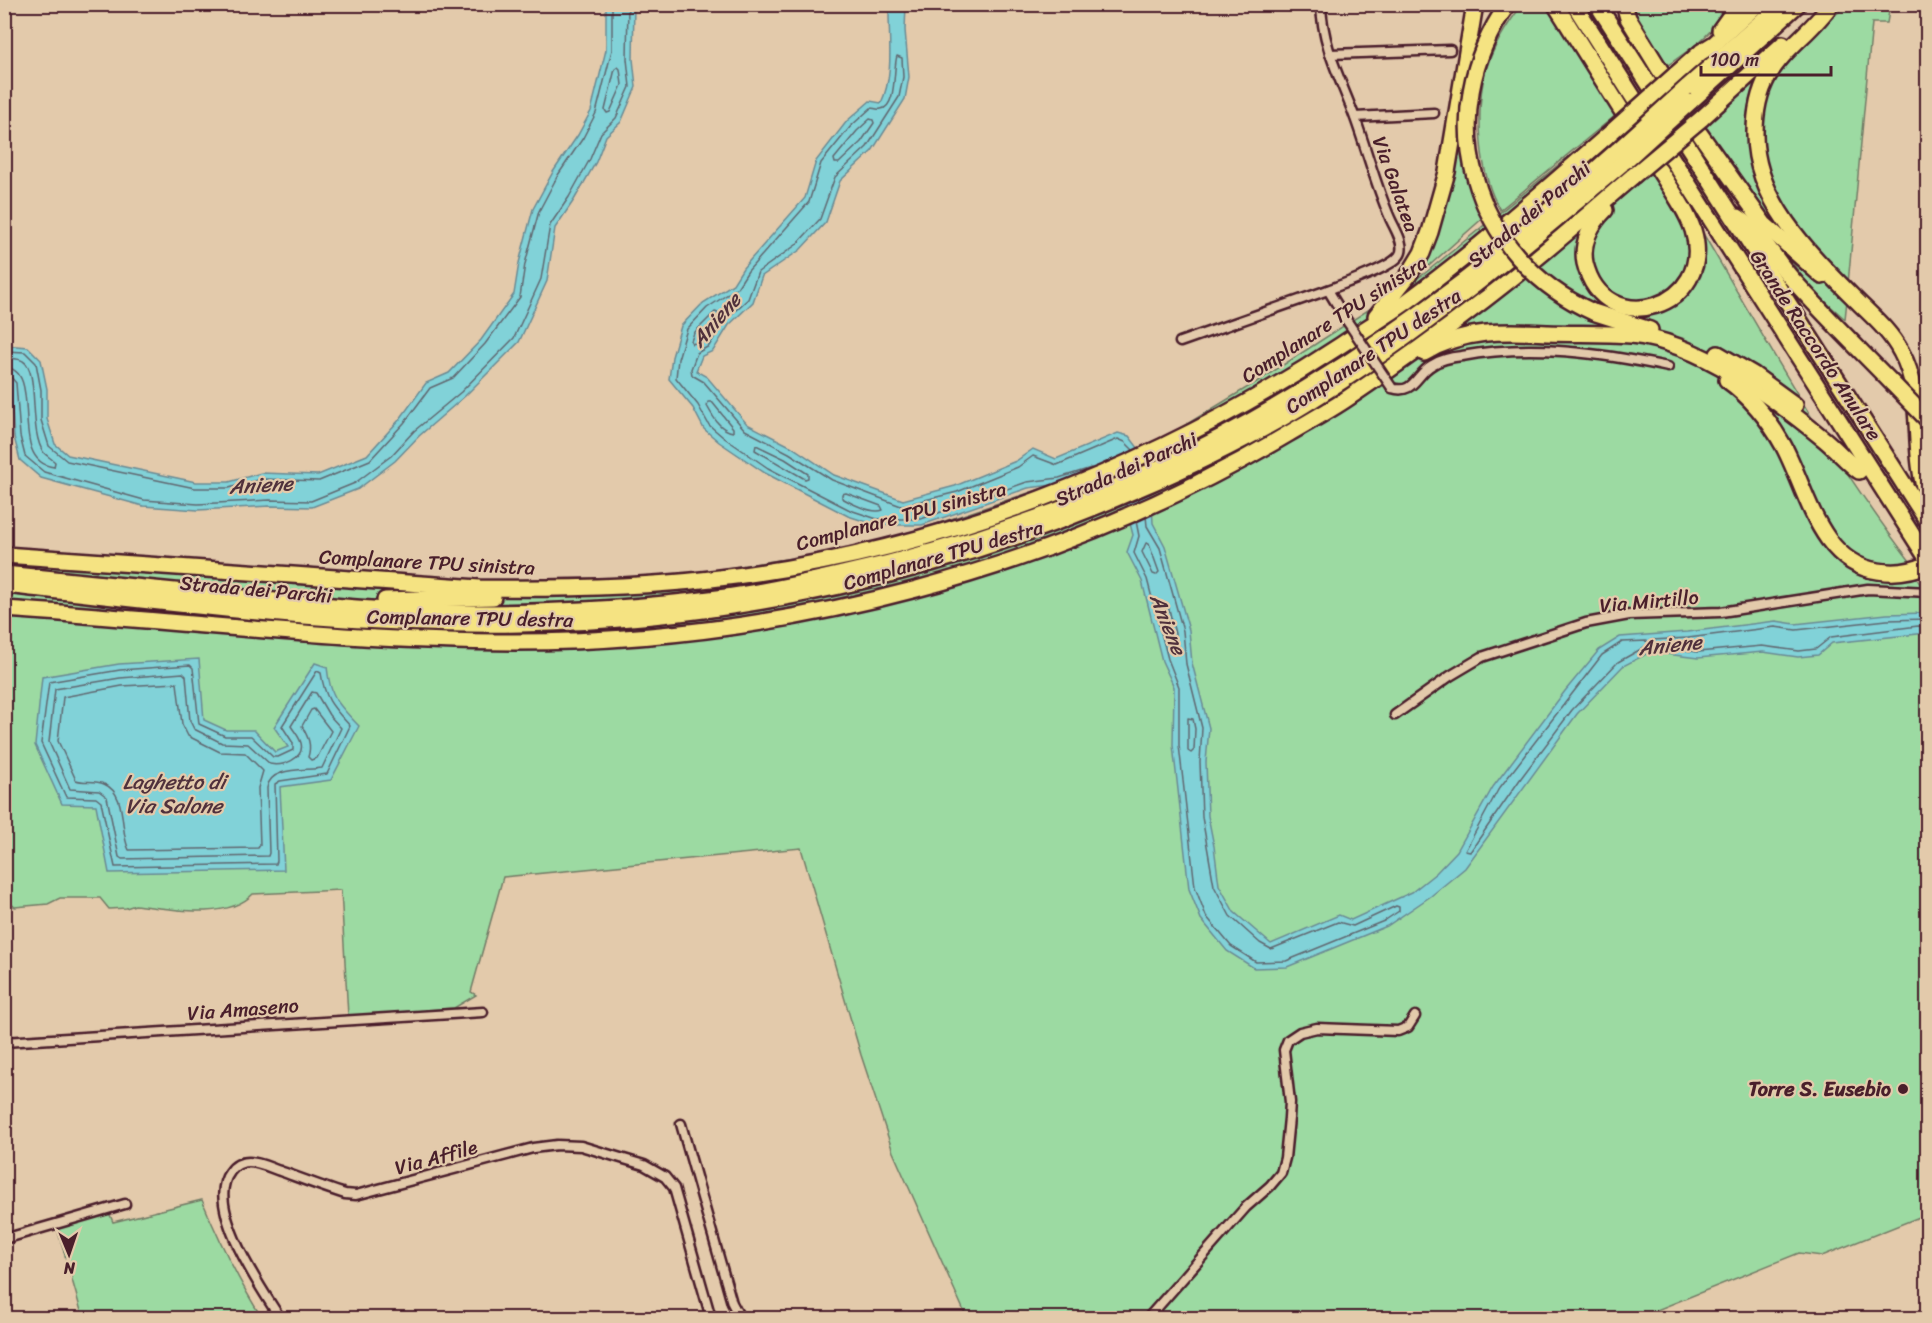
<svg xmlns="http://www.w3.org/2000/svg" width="1932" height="1323" font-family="Sriracha,sans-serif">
<rect width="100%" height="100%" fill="#e3caab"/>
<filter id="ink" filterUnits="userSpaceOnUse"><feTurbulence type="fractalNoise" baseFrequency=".0167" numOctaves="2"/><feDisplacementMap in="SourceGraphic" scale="12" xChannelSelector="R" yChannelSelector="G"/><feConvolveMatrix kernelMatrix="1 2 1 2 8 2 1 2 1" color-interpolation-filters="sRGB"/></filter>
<g filter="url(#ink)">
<g fill="#9cdaa2" stroke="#737c66" stroke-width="1.5">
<path d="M1522 5H1549L1616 115 1500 210C1488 189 1483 166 1481 143 1476 84 1486 52 1522 5Z"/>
<path d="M1629 5H1728C1712 36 1694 46 1667 66L1639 26Z"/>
<path d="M1847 5H1890L1887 23H1872L1848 284 1819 253 1785 209 1763 163 1761 106 1778 69 1791 53Z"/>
<path d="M1759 71C1723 154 1769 198 1813 262L1757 207 1705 128Z"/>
<path d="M1616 118 1701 246V230C1767 342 1830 458 1910 561L1907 563 1927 595V1214L1822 1256 1799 1253 1637 1318H967L893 1152 861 1055 801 848 503 877 471 992 476 995 454 1008 348 1016 341 890 253 894C227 921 170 909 135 905L126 908 109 909 100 898H60L48 904 15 907 5 899 4 550 312 572 512 582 656 579 843 550 921 529 1097 470 1159 441 1263 378 1424 274Z"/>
<path d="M1463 124 1484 217 1413 280C1420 266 1429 253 1435 238 1450 201 1457 163 1463 124Z"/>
<path d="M1782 247 1847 300 1845 319 1809 287Z"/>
<path d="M202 1200C219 1241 238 1280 262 1318H83L56 1224 108 1210 113 1222Z"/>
</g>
<g fill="#81d2d8" stroke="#6b8a93" stroke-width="1.5">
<path d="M606 5H634L633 59 636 87 621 122 606 136 596 162 574 200 555 228 547 281 519 342 465 396 419 436 395 461 358 489 312 507 270 506 198 510 143 506 41 478 20 460 14 437 10 384 5 380V345L28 347 41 360 47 389V419L55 444 68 455 196 482H229L261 473 318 475 367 455 400 419 426 383 449 373 481 340 514 294 519 263 533 209 553 172 578 135 591 111 606 50Z"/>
<path d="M887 5H906L905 30 909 77 905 99 872 151 840 181 826 222 800 250 762 276 753 302 729 325 713 351 702 356 696 371 707 377 747 424 792 447 834 475 903 500 955 486 1016 461 1033 449 1056 459 1118 433 1129 436 1139 449 1152 505 1153 523 1165 546 1189 630 1192 663 1209 728 1206 762 1208 816 1214 846 1219 885 1234 912 1271 944 1339 915 1351 920 1412 892 1436 873 1457 851 1493 787 1565 691 1599 650 1620 637 1687 632 1776 621 1795 624 1887 614 1927 613V633L1832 643 1818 655 1798 657 1763 652 1698 658 1650 652 1623 666 1577 714 1465 868 1431 896 1387 926 1287 967 1254 968 1227 951 1201 919 1189 889 1173 745 1174 687 1162 661 1142 581 1127 552 1133 535 1116 468 1061 484 1028 488 922 525H876L848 516 765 473 719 442 704 429 693 408 669 379 672 357 681 326 703 303 733 284 743 268 805 198 816 161 847 121 870 101 881 103C894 76 889 42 889 12Z"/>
<path d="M199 659 204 720 226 730H254L275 752 288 747 274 727 315 663 327 667C330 697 338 704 359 726L331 780 280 787 284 870 109 873 96 805 62 804 35 745 42 677 119 664Z"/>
</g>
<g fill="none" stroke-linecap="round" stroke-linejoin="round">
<g stroke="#606770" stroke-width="1.5">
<path d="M618 67 620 69 622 85 610 112 607 113 605 110 615 69Z"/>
<path d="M870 119 873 120 874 123 861 142 839 163H835L834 159 857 131Z"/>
<path d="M715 312 718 313V316L704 340 692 344 691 341 694 333Z"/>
<path d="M4 351 25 352 36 363 41 390V420L49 446 67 461 195 488H229L262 479 319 481 370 460 404 423 430 388 453 378 485 344 520 297 525 264 539 211 558 175 583 138 596 113 612 50V4"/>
<path d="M4 358C10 359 19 358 23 361 40 371 28 432 44 453 47 456 52 459 55 462L54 467C6 462 46 369 4 367"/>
<path d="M4 374 10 376 16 383 20 436 25 456 44 472 144 500 198 504 270 500 311 501 355 483 391 456 414 431 461 392 514 338 541 279 550 225 569 197 590 159 601 133 616 118 630 87 627 59 628 4"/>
<path d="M708 402H712L733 428V432C720 430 713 417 707 406Z"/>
<path d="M756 445 785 459 808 474V478L805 479 755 450Z"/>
<path d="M1091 468 1059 478 1027 482 921 519H877L850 510 768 468 723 437 709 425 698 405 676 378 678 359 687 329 707 308 737 288 748 271 809 202 821 163 851 126 871 108C874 108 877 110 881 109 897 108 893 67 897 56L902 58 903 77 899 97 867 147 835 177 820 219 796 245 758 272 748 299 724 321 709 346 697 353 691 369 692 375 704 382 745 430 789 453 832 480 901 506 957 492 1018 467 1033 456 1057 465 1118 439 1125 442 1133 450"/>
<path d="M846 493 881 506 883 510C872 514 852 504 842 498V494Z"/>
<path d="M1136 521 1139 536 1134 553 1147 579 1168 659 1179 687V745L1195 887 1206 916 1231 946 1256 962 1286 961 1384 921 1399 911V907L1396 906 1353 926 1338 922 1271 949 1260 943 1230 916 1214 886 1202 817 1200 762 1202 728 1186 664 1183 631 1160 548 1147 526 1146 516"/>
<path d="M1146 543 1149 544 1159 572 1156 575 1153 574 1142 552Z"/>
<path d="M1165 603 1168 605 1176 638 1174 640 1170 638 1162 607Z"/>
<path d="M1928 619 1887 620 1796 630 1775 627 1688 638 1652 640 1650 643 1647 641 1622 642 1602 655 1498 790 1465 851 1470 852 1521 778 1572 710 1618 662 1650 644 1653 646 1698 652 1762 646 1799 651 1816 649 1831 637 1918 626 1928 627"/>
<path d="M190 665 193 668 199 724 225 736H251L273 757H278L293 750V743L282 726 317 671 321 673C325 700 333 707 350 726L327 774 280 781 275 784 277 861 276 864 115 867 101 802 96 798 66 797 41 743 49 682 120 670Z"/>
<path d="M183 673 186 676 190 721 194 729 222 743 248 744 270 764C282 767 305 759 301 743 299 736 294 731 291 726L312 692 316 693 329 715 341 728 322 768C305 771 270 766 267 788L269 853 268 856 122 859 119 857 107 797 99 791 70 789 49 742 55 689 120 678Z"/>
<path d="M177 683 182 724 188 736 220 752 245 753 263 771 258 788 260 845 258 848 129 850C119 831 128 794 104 784 95 780 84 783 76 780L58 741 63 697 122 686Z"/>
<path d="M314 709 331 731 317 758 311 760 308 757C312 744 308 737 302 726L311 710Z"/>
<path d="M1188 718 1193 719 1195 729 1194 750 1191 753 1188 751Z"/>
</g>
<g stroke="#4a1f2b" stroke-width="13">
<g id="minor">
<path d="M1321 4C1322 46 1341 80 1355 118 1367 151 1376 186 1390 218 1394 228 1407 246 1399 256 1389 269 1344 283 1328 290L1347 321"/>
<path d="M1330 54 1450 50"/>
<path d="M1355 117 1434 113"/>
<path d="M1180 342 1328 290"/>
<path d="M1392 388C1414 395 1416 374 1432 365 1441 359 1452 357 1462 356 1530 343 1601 353 1668 367"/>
<path d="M1395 715 1450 676 1482 657 1586 623 1629 615 1721 612 1868 589 1928 592"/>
<path d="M4 1042 483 1012"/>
<path d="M681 1124 732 1303 740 1318"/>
<path d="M4 1239 125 1204"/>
<path d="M280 1318C261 1288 204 1206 230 1172 234 1166 241 1162 249 1162 259 1162 271 1168 280 1171 302 1179 323 1187 345 1194L356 1195 533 1148 557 1145 581 1146 644 1165 665 1177 674 1188 711 1318"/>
<path d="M1148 1318 1246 1207 1270 1186 1281 1173 1285 1158 1289 1118 1290 1102 1284 1050 1288 1040 1300 1032 1317 1028 1398 1031 1408 1027 1415 1016"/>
</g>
</g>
<g stroke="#4a1f2b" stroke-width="20">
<g id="motorway">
<path d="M1555 4 1622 111"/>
<path d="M1574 4 1635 100"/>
<path d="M1597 4 1650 86"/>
<path d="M1624 4 1628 18 1663 75"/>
<path d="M1831 4C1813 31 1784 48 1768 76 1758 94 1755 113 1755 133 1754 201 1812 256 1856 300 1873 317 1890 331 1901 352 1926 397 1910 452 1928 499"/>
<path d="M1720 30 1730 16 1735 4"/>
<path d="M1675 75 1701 52 1714 44 1758 4"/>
<path d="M1686 88 1781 4"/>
<path d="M1690 102 1798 4"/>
<path d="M1701 119 1783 44"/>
<path d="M1700 134 1764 224 1822 276"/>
<path d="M1686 143 1928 522"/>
<path d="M1671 157 1925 555"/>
<path d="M1605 210C1591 224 1581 243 1585 263 1604 343 1717 307 1693 230 1686 209 1671 189 1659 170"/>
<path d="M1738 217C1761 232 1775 260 1793 280 1825 316 1859 349 1893 384"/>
<path d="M1593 312 1650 330"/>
<path d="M1376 316 1408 276 1422 253 1430 232 1447 172 1475 4"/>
<path d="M1424 353C1464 329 1504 331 1548 333 1576 334 1604 333 1631 335 1699 342 1774 398 1825 440 1837 450 1847 462 1859 471"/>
<path d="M1718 354 1754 375 1795 405"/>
<path d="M1727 380C1751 397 1769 420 1783 445 1807 489 1819 563 1878 571 1896 574 1911 572 1928 564"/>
<path d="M4 555 479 588C556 589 633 588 711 579 935 554 1153 469 1341 345 1363 330 1387 316 1409 300 1478 249 1543 192 1607 136"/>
<path d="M4 574C91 583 178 592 265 600 340 607 416 614 492 613 567 612 643 608 718 598 759 593 799 584 838 575 1002 539 1163 477 1307 388 1361 355 1414 319 1465 280 1518 239 1568 194 1618 150"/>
<path d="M4 585C175 603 347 627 520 624 733 620 944 574 1140 488 1196 464 1252 437 1304 405 1419 335 1521 249 1624 162"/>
<path d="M385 600 493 597"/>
<path d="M4 609C174 620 344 642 514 642 783 642 1057 571 1288 434 1308 422 1329 411 1348 398 1394 367 1440 334 1484 300 1536 261 1584 218 1633 176"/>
</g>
</g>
<use href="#minor" stroke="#e3caab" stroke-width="8"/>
<use href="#motorway" stroke="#f5e382" stroke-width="15"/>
<g stroke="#4a1f2b" stroke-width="13" stroke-linecap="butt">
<path id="minor-bridge" d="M1347 321 1392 388"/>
</g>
<g stroke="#4a1f2b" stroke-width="20" stroke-linecap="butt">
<g id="motorway-bridge">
<path d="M1508 4C1430 114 1471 257 1593 312"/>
<path d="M1607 136 1675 75"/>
<path d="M1618 150 1686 88"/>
<path d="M1624 162 1690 102"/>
<path d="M1633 176 1701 119"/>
<path d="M1893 384 1928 420"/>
</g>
</g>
<use href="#minor-bridge" stroke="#e3caab" stroke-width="8"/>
<use href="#motorway-bridge" stroke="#f5e382" stroke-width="15"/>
</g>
</g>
<circle fill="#4a1f2b" stroke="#e3caab" stroke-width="2" cx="1903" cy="1089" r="6"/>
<g text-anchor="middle" stroke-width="4.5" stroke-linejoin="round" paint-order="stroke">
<g font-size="20" fill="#4a1f2b" stroke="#e3caab">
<text transform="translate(1396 184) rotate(70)" y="7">Via Galatea</text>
<text transform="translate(1529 214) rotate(-40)" y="7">Strada dei Parchi</text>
<text transform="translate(1334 319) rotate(-33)" y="7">Complanare TPU sinistra</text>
<text transform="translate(1816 345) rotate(57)" y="7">Grande Raccordo Anulare</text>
<text transform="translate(1373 351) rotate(-34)" y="7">Complanare TPU destra</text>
<text transform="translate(1126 469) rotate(-24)" y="7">Strada dei Parchi</text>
<text transform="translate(901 516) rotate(-15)" y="7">Complanare TPU sinistra</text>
<text transform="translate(943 555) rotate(-16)" y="7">Complanare TPU destra</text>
<text transform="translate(427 562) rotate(3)" y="7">Complanare TPU sinistra</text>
<text transform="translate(256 589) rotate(5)" y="7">Strada dei Parchi</text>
<text transform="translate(1649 601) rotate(-5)" y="7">Via Mirtillo</text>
<text transform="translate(470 618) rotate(1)" y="7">Complanare TPU destra</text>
<text transform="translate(243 1009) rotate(-4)" y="7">Via Amaseno</text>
<text transform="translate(436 1157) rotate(-15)" y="7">Via Affile</text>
</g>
<g font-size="20" font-weight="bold" fill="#4a1f2b" stroke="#e3caab" text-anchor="end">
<text x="1891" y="1096">Torre S. Eusebio</text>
</g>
<g font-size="21" font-style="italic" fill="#50313c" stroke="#e3caab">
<text transform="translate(716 320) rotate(-49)" y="7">Aniene</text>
<text transform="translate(261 485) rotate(-3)" y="7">Aniene</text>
<text transform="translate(1168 624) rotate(68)" y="7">Aniene</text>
<text transform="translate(1670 645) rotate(-6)" y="7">Aniene</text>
<text x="174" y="789">Laghetto di<tspan x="174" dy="24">Via Salone</tspan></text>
</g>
</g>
<rect width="1932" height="1323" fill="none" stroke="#e3caab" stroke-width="24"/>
<rect x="12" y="12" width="1908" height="1299" fill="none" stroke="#4a1f2b" stroke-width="2" filter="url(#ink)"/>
<g transform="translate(69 1254) rotate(178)" stroke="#e3caab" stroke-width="4.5" paint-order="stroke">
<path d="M0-4.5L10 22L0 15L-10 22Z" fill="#4a1f2b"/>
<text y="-9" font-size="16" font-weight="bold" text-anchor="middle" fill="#4a1f2b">N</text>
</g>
<path d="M1701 66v9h130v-9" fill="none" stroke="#4a1f2b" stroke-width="3"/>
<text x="1710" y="66" font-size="18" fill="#4a1f2b" stroke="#e3caab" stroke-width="4.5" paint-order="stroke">100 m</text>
</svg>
